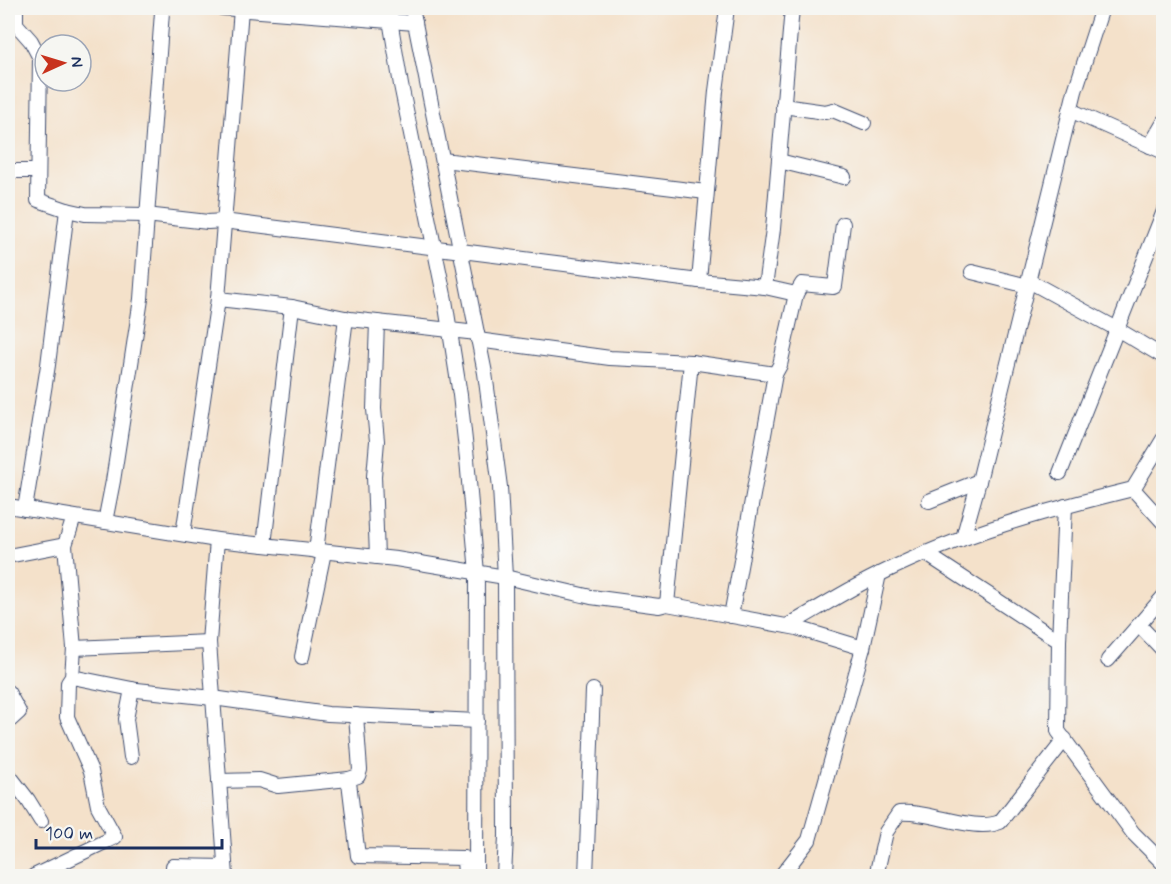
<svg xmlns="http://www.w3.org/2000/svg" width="1171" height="884" font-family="Mynerve,sans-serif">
<rect width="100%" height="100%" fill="#f6f6f2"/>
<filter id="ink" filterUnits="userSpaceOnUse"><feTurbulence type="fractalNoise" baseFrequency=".0167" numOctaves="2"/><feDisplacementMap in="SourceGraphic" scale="12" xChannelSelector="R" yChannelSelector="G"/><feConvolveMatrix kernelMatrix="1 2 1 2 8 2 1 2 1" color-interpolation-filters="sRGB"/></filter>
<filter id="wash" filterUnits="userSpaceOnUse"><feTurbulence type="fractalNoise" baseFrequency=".008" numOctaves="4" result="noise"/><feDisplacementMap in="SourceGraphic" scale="24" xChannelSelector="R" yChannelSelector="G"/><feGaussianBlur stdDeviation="1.35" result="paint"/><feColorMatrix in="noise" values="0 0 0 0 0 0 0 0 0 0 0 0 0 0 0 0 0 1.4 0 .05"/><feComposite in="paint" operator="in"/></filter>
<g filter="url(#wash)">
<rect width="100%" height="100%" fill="#f4e1ca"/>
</g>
<g filter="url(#ink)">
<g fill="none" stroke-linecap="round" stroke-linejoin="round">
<g stroke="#3c4a6e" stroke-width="16">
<g id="minor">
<path d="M222 8 415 23"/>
<path d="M388 8 401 85 445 300 460 395 467 459 477 573 476 876"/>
<path d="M412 8 485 373 500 487 505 577 506 836 504 876"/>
<path d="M8 24H16L31 41 40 58 38 200 67 210 85 214 146 215 208 222 223 221 699 281 765 287 796 294"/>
<path d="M16 24V8"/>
<path d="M783 106 825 112 833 110 864 123"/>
<path d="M1070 110 1164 152"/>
<path d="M1150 146 1164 122"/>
<path d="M443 160 706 192"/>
<path d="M779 161 844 177"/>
<path d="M8 171H38"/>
<path d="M972 272 1028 286"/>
<path d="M699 281 716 91 727 8"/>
<path d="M1029 281 1117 329 1164 357"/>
<path d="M765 287 773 229 792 8"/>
<path d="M218 299 292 307 350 319 477 333"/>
<path d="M478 340 610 358 691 362 775 374"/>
<path d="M1060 473 1164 211"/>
<path d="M1133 489 1164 523"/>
<path d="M929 501 979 481"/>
<path d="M8 506 217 540 396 559 505 577 591 597 659 606 667 604 797 628 863 648"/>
<path d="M1065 506 1059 641 1058 731 1133 833 1164 864"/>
<path d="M25 509 48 365 67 210"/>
<path d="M105 522 113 481 141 299 162 12 164 8"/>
<path d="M183 534 218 299 241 9"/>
<path d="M963 538 979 481 1075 91 1102 8"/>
<path d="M217 540 209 642 226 876"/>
<path d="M264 545 292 307"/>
<path d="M316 551 346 318"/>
<path d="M925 553 1059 641"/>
<path d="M8 556 65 545"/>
<path d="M377 557 374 476 377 441 374 409 377 322"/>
<path d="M667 604 691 362"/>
<path d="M731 616 775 374 780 365 796 294 802 284 833 287 835 286 843 224"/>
<path d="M1139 625 1164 651"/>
<path d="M787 626C818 609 848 589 880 574 960 534 1047 510 1133 489L1164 438"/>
<path d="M74 648 209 642"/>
<path d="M302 657 324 552"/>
<path d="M1108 660 1164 596"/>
<path d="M72 677 137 690 213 698 328 714 477 721"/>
<path d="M8 692 19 712 8 722"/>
<path d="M356 715 360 770 358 776 349 779V782L358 856 464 858 465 876"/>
<path d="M131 757 126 719 132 689"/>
<path d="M8 774 28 800 41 821"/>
<path d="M219 781 259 780 278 786 349 779"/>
<path d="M34 876 115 837 98 806 91 771 67 717 68 683 72 677 74 648 65 545 74 517"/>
<path d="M173 876V866L225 867"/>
<path d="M586 876 593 690"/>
<path d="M781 876 809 840 863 648 879 574"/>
<path d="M876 876 886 832 899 813C929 810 974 833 1000 822L1065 739"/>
</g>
</g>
<use href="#minor" stroke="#fff" stroke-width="14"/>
</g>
</g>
<rect width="1171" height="884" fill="none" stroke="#f6f6f2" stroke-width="30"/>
<g transform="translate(63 63) rotate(86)"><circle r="28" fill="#f6f6f2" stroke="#9ea6b7" stroke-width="1.5"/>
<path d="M0-4.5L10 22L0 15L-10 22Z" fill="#c8321e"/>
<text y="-9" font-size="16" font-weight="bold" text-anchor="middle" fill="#1b2f5e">N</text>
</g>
<path d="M36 839v9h186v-9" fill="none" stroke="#1b2f5e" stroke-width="3"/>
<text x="45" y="839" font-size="18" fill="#1b2f5e" stroke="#f6f6f2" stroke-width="4.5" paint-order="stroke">100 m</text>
</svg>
